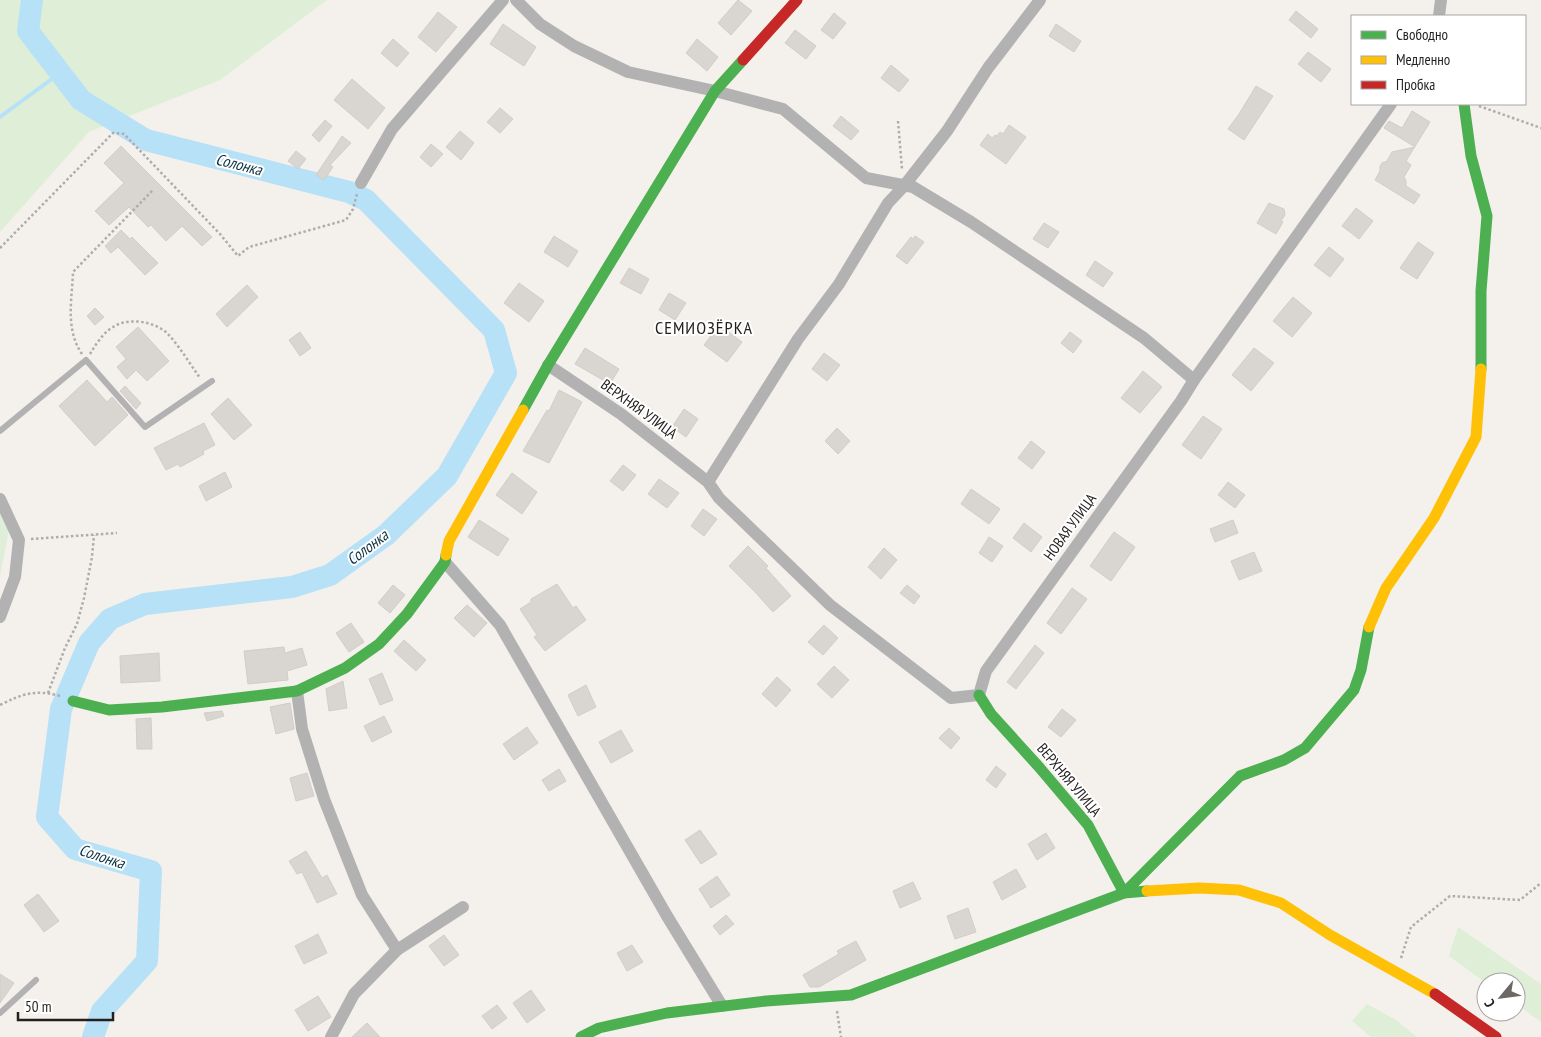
<svg xmlns="http://www.w3.org/2000/svg" width="1541" height="1037" font-family="'PT Sans Narrow',sans-serif">
<rect width="100%" height="100%" fill="#f4f0ec"/>
<g fill="#dfefd7">
<path d="M0 0H327L220 80 89 132 0 232Z"/>
<path d="M0 512 9 530 0 576Z"/>
<path d="M1458 927 1541 984V1022L1516 1004V982L1486 983 1449 956Z"/>
<path d="M1367 1004 1396 1020 1417 1037H1371L1352 1021Z"/>
</g>
<g fill="none" stroke-linecap="round" stroke-linejoin="round">
<path stroke="#b7e1f7" stroke-width="4" d="M0 117 60 73"/>
<path stroke="#b7e1f7" stroke-width="22" d="M32 0 28 31 81 100 146 140 349 192 366 200 494 330 506 373 447 476 386 535 330 575 292 587 145 604 110 619 89 643 61 709 47 817 75 849 151 871 147 961 102 1011 93 1037"/>
</g>
<g fill="#d9d6d2" stroke="#d0cdca">
<path d="M738 0 752 11 731 35 718 23Z"/>
<path d="M1296 11 1318 29 1311 38 1289 20Z"/>
<path d="M438 12 457 27 436 52 418 37Z"/>
<path d="M834 13 846 23 833 39 821 30Z"/>
<path d="M503 24 536 47 524 66 490 44Z"/>
<path d="M1056 24 1081 41 1074 52 1049 36Z"/>
<path d="M795 30 816 46 806 59 785 43Z"/>
<path d="M393 39 409 53 397 67 381 53Z"/>
<path d="M697 39 718 57 707 71 686 53Z"/>
<path d="M1308 52 1331 69 1321 82 1298 64Z"/>
<path d="M891 65 909 80 899 92 881 78Z"/>
<path d="M352 79 385 108 368 129 334 100Z"/>
<path d="M1256 86 1273 96 1244 140 1228 129 1239 114Z"/>
<path d="M500 108 513 119 500 133 487 122Z"/>
<path d="M1412 111 1430 122 1406 161 1411 165 1404 177 1406 181V186L1420 195 1414 204 1375 180 1380 171V166L1382 163 1387 161 1392 152 1415 147 1384 128 1389 121 1402 128Z"/>
<path d="M841 116 859 131 851 140 833 126Z"/>
<path d="M325 120 332 126 319 142 312 135Z"/>
<path d="M1009 125 1026 137 1006 164 980 145 988 134 992 138 995 135 997 136 1000 132 1003 134Z"/>
<path d="M460 131 474 143 461 160 446 147Z"/>
<path d="M342 136 351 143 330 165 333 167 324 180 316 175Z"/>
<path d="M431 144 443 154 431 167 420 157Z"/>
<path d="M121 146 212 237 202 246 182 226 166 241 151 225 148 227 129 207 109 225 95 211 124 183 104 163Z"/>
<path d="M296 151 306 159 298 169 288 161Z"/>
<path d="M1269 203 1284 209 1285 215 1281 221 1283 222 1276 234 1257 223Z"/>
<path d="M1356 208 1373 221 1359 239 1342 226Z"/>
<path d="M1044 223 1059 232 1048 248 1033 239Z"/>
<path d="M121 230 130 239 132 237 158 263 145 275 118 247 111 253 105 246Z"/>
<path d="M554 236 578 251 568 267 544 252Z"/>
<path d="M915 236 924 242 907 264 896 256 911 237 913 239Z"/>
<path d="M1418 242 1434 253 1417 279 1400 268Z"/>
<path d="M1329 247 1344 259 1330 277 1314 265Z"/>
<path d="M1095 261 1113 273 1103 287 1086 275Z"/>
<path d="M629 268 649 279 641 294 620 283Z"/>
<path d="M519 283 544 301 529 322 504 303Z"/>
<path d="M247 285 258 297 227 327 216 314Z"/>
<path d="M669 293 686 303 675 320 659 310Z"/>
<path d="M1293 297 1312 313 1292 337 1273 321Z"/>
<path d="M95 308 104 317 95 325 87 316Z"/>
<path d="M719 325 742 342 727 362 704 345Z"/>
<path d="M138 327 169 361 147 381 136 370 127 379 117 367 126 359 116 347Z"/>
<path d="M300 332 311 348 300 356 289 340Z"/>
<path d="M1070 332 1082 341 1073 353 1061 343Z"/>
<path d="M585 348 619 369 610 384 575 364Z"/>
<path d="M1254 348 1274 363 1251 391 1232 375Z"/>
<path d="M824 353 840 365 827 381 812 369Z"/>
<path d="M1143 371 1162 387 1140 413 1121 398Z"/>
<path d="M87 380 107 402 112 397 128 415 95 446 59 406Z"/>
<path d="M125 386 141 403 136 409 120 391Z"/>
<path d="M559 390 582 402 549 463 523 451 547 410 549 411Z"/>
<path d="M228 398 252 425 234 440 211 414Z"/>
<path d="M684 409 698 419 686 437 672 427Z"/>
<path d="M1203 416 1222 429 1201 459 1182 445Z"/>
<path d="M204 423 215 445 203 451 204 454 180 467 178 464 166 470 154 448Z"/>
<path d="M837 428 850 441 838 454 825 441Z"/>
<path d="M1031 441 1045 452 1032 469 1018 458Z"/>
<path d="M623 465 636 475 623 491 610 481Z"/>
<path d="M225 472 232 487 206 501 199 486Z"/>
<path d="M512 473 537 492 522 514 496 495Z"/>
<path d="M659 479 679 493 667 508 648 494Z"/>
<path d="M1228 482 1245 495 1235 508 1218 495Z"/>
<path d="M971 489 1000 509 989 524 961 504Z"/>
<path d="M703 509 717 519 704 536 691 526Z"/>
<path d="M479 520 509 539 498 556 468 537Z"/>
<path d="M1233 520 1238 533 1215 542 1210 529Z"/>
<path d="M1024 523 1042 537 1031 552 1013 538Z"/>
<path d="M1114 532 1135 547 1111 581 1090 566Z"/>
<path d="M989 537 1003 546 992 562 979 553Z"/>
<path d="M748 546 768 566 766 568 791 596 773 612 755 592 729 566Z"/>
<path d="M884 548 897 560 881 579 868 567Z"/>
<path d="M1254 552 1262 571 1239 580 1231 561Z"/>
<path d="M557 584 573 608 576 606 586 620 545 651 534 637 537 635 520 609 531 602V599Z"/>
<path d="M393 585 405 595 390 613 378 603Z"/>
<path d="M907 585 920 596 914 604 900 593Z"/>
<path d="M1072 588 1087 599 1061 634 1047 623Z"/>
<path d="M467 605 487 623 474 637 454 618Z"/>
<path d="M351 623 364 642 349 652 336 633Z"/>
<path d="M824 625 838 638 823 655 808 642Z"/>
<path d="M404 640 426 660 416 671 394 651Z"/>
<path d="M1035 645 1044 653 1016 689 1007 682Z"/>
<path d="M284 647 285 653 302 648 307 665 287 671 288 680 248 684 244 651Z"/>
<path d="M159 653 160 681 121 683 120 656Z"/>
<path d="M834 666 849 680 832 698 817 684Z"/>
<path d="M382 673 393 700 380 705 369 679Z"/>
<path d="M777 677 791 690 776 707 762 694Z"/>
<path d="M343 681 347 708 329 711 326 689Z"/>
<path d="M586 685 596 707 578 716 568 695Z"/>
<path d="M290 703 294 729 276 734 270 707Z"/>
<path d="M1062 709 1076 720 1061 737 1048 727Z"/>
<path d="M222 711 224 716 207 721 204 713Z"/>
<path d="M384 716 392 732 372 742 364 726Z"/>
<path d="M151 718 152 749H137L136 719Z"/>
<path d="M527 727 538 743 514 760 503 744Z"/>
<path d="M949 728 960 738 951 749 939 738Z"/>
<path d="M621 730 633 751 611 763 599 742Z"/>
<path d="M996 766 1006 774 996 788 986 780Z"/>
<path d="M559 769 566 781 549 791 542 780Z"/>
<path d="M307 773 314 796 296 801 290 778Z"/>
<path d="M700 830 717 854 701 864 685 840Z"/>
<path d="M1046 833 1055 848 1037 860 1028 844Z"/>
<path d="M306 851 322 878 327 875 337 894 317 903 302 872 297 874 289 861Z"/>
<path d="M1016 869 1026 887 1002 900 993 882Z"/>
<path d="M717 876 730 895 711 908 699 889Z"/>
<path d="M913 882 921 899 900 908 893 891Z"/>
<path d="M38 894 59 921 44 932 24 905Z"/>
<path d="M968 908 976 932 955 939 947 916Z"/>
<path d="M726 915 734 924 720 935 713 926Z"/>
<path d="M318 934 327 953 304 964 295 946Z"/>
<path d="M444 935 459 955 444 966 429 946Z"/>
<path d="M856 941 866 960 819 987H810L803 975 839 954 837 951Z"/>
<path d="M632 945 643 962 627 971 617 953Z"/>
<path d="M0 974 14 983 0 1003Z"/>
<path d="M531 990 545 1010 527 1023 513 1003Z"/>
<path d="M318 996 331 1017 308 1031 295 1010Z"/>
<path d="M497 1005 507 1018 492 1029 482 1016Z"/>
<path d="M367 1023 380 1037H352Z"/>
</g>
<g fill="none" stroke-linecap="round" stroke-linejoin="round">
<g stroke="#adadac" stroke-width="2.5" stroke-dasharray="2.5 2.5" stroke-linecap="butt">
<path d="M1479 106 1541 128"/>
<path d="M898 121 902 169"/>
<path d="M0 248 113 133 124 134 220 234 238 256 249 247 346 220 353 209 357 194"/>
<path d="M82 354C65 329 72 300 73 272L153 190"/>
<path d="M90 354C96 344 103 333 113 327 128 317 155 321 168 334 180 347 190 364 200 378"/>
<path d="M31 539 117 533"/>
<path d="M48 693 65 648 77 624 84 598 92 557 94 535"/>
<path d="M0 705C22 694 35 689 60 696"/>
<path d="M1401 958 1411 927 1450 896 1520 900 1541 883"/>
<path d="M837 1011 841 1037"/>
</g>
<g stroke="#b3b2b3" stroke-width="6">
<path d="M0 431 86 360 145 427 212 381"/>
<path d="M0 1013 36 980"/>
</g>
<g stroke="#b3b2b3" stroke-width="12">
<path d="M516 0 540 24 574 46 628 72 715 91 783 109 866 178 913 187 971 222 1144 338 1194 380"/>
<path d="M1439 16 1441 0"/>
<path d="M361 183 392 129 503 0"/>
<path d="M548 365 621 414 708 482 719 498 830 605 951 698 979 695 986 671 1181 401 1194 380 1391 104"/>
<path d="M708 482 798 339 839 284 888 203 904 186 947 131 988 68 1040 0"/>
<path d="M0 499 19 540 15 577 0 617"/>
<path d="M445 562 500 625 667 916 722 1006"/>
<path d="M297 691 302 729 324 799 362 895 397 950 354 994 331 1037"/>
<path d="M397 950 463 907"/>
</g>
<g stroke="#4caf50" stroke-width="11">
<path d="M1464 104 1471 156 1487 216 1481 291V369"/>
<path d="M523 410 548 365 715 91 743 60"/>
<path d="M979 695 991 714 1039 767 1088 825 1124 893 1240 776 1284 760 1305 748 1354 690 1361 670 1369 627"/>
<path d="M73 701 109 710 162 707 297 691 345 668 379 644 407 614 445 562 446 555"/>
<path d="M581 1037 599 1028 667 1013 766 1001 851 995 1124 893 1147 891"/>
</g>
<g stroke="#ffc107" stroke-width="11">
<path d="M446 555 449 541 523 410"/>
<path d="M1369 627 1386 588 1434 518 1476 437 1481 369"/>
<path d="M1147 891 1199 888 1239 890 1281 903 1330 935 1435 994"/>
</g>
<g stroke="#c62828" stroke-width="11">
<path d="M743 60 797 0"/>
<path d="M1435 994 1496 1037"/>
</g>
</g>
<g text-anchor="middle" stroke-width="4" stroke-linejoin="round" paint-order="stroke">
<g font-size="15" fill="#221f1d" stroke="#fff">
<text transform="translate(639 409) rotate(36)" y="5">ВЕРХНЯЯ УЛИЦА</text>
<text transform="translate(1070 527) rotate(-54)" y="5">НОВАЯ УЛИЦА</text>
<text transform="translate(1069 780) rotate(50)" y="5">ВЕРХНЯЯ УЛИЦА</text>
</g>
<g font-size="16" font-style="italic" fill="#0c3142" stroke="#fff">
<text transform="translate(239 164) rotate(14)" y="6">Солонка</text>
<text transform="translate(367 547) rotate(-37)" y="6">Солонка</text>
<text transform="translate(102 856) rotate(18)" y="6">Солонка</text>
</g>
<g font-size="18" letter-spacing="1" fill="#221f1d" stroke="#fff">
<text x="704" y="334">СЕМИОЗЁРКА</text>
</g>
</g>
<rect x="1351" y="15" width="175" height="90" fill="#ffffff" stroke="#a7a5a5"/>
<rect x="1361" y="31" width="25" height="8" fill="#4caf50" stroke="#a7a5a5"/>
<text x="1396" y="40" font-size="15" fill="#221f1d">Свободно</text>
<rect x="1361" y="56" width="25" height="8" fill="#ffc107" stroke="#a7a5a5"/>
<text x="1396" y="65" font-size="15" fill="#221f1d">Медленно</text>
<rect x="1361" y="81" width="25" height="8" fill="#c62828" stroke="#a7a5a5"/>
<text x="1396" y="90" font-size="15" fill="#221f1d">Пробка</text>
<g transform="translate(1501 997) rotate(241)"><circle r="24" fill="#ffffff" stroke="#a7a5a5"/>
<path d="M0-4L9 19L0 12L-9 19Z" fill="#6c6865"/>
<text y="-8" font-size="14" font-weight="bold" text-anchor="middle" fill="#221f1d">С</text>
</g>
<path d="M18 1012v8h95v-8" fill="none" stroke="#221f1d" stroke-width="2.5"/>
<text x="25" y="1012" font-size="15" fill="#221f1d" stroke="#ffffff" stroke-width="4" paint-order="stroke">50 m</text>
</svg>
